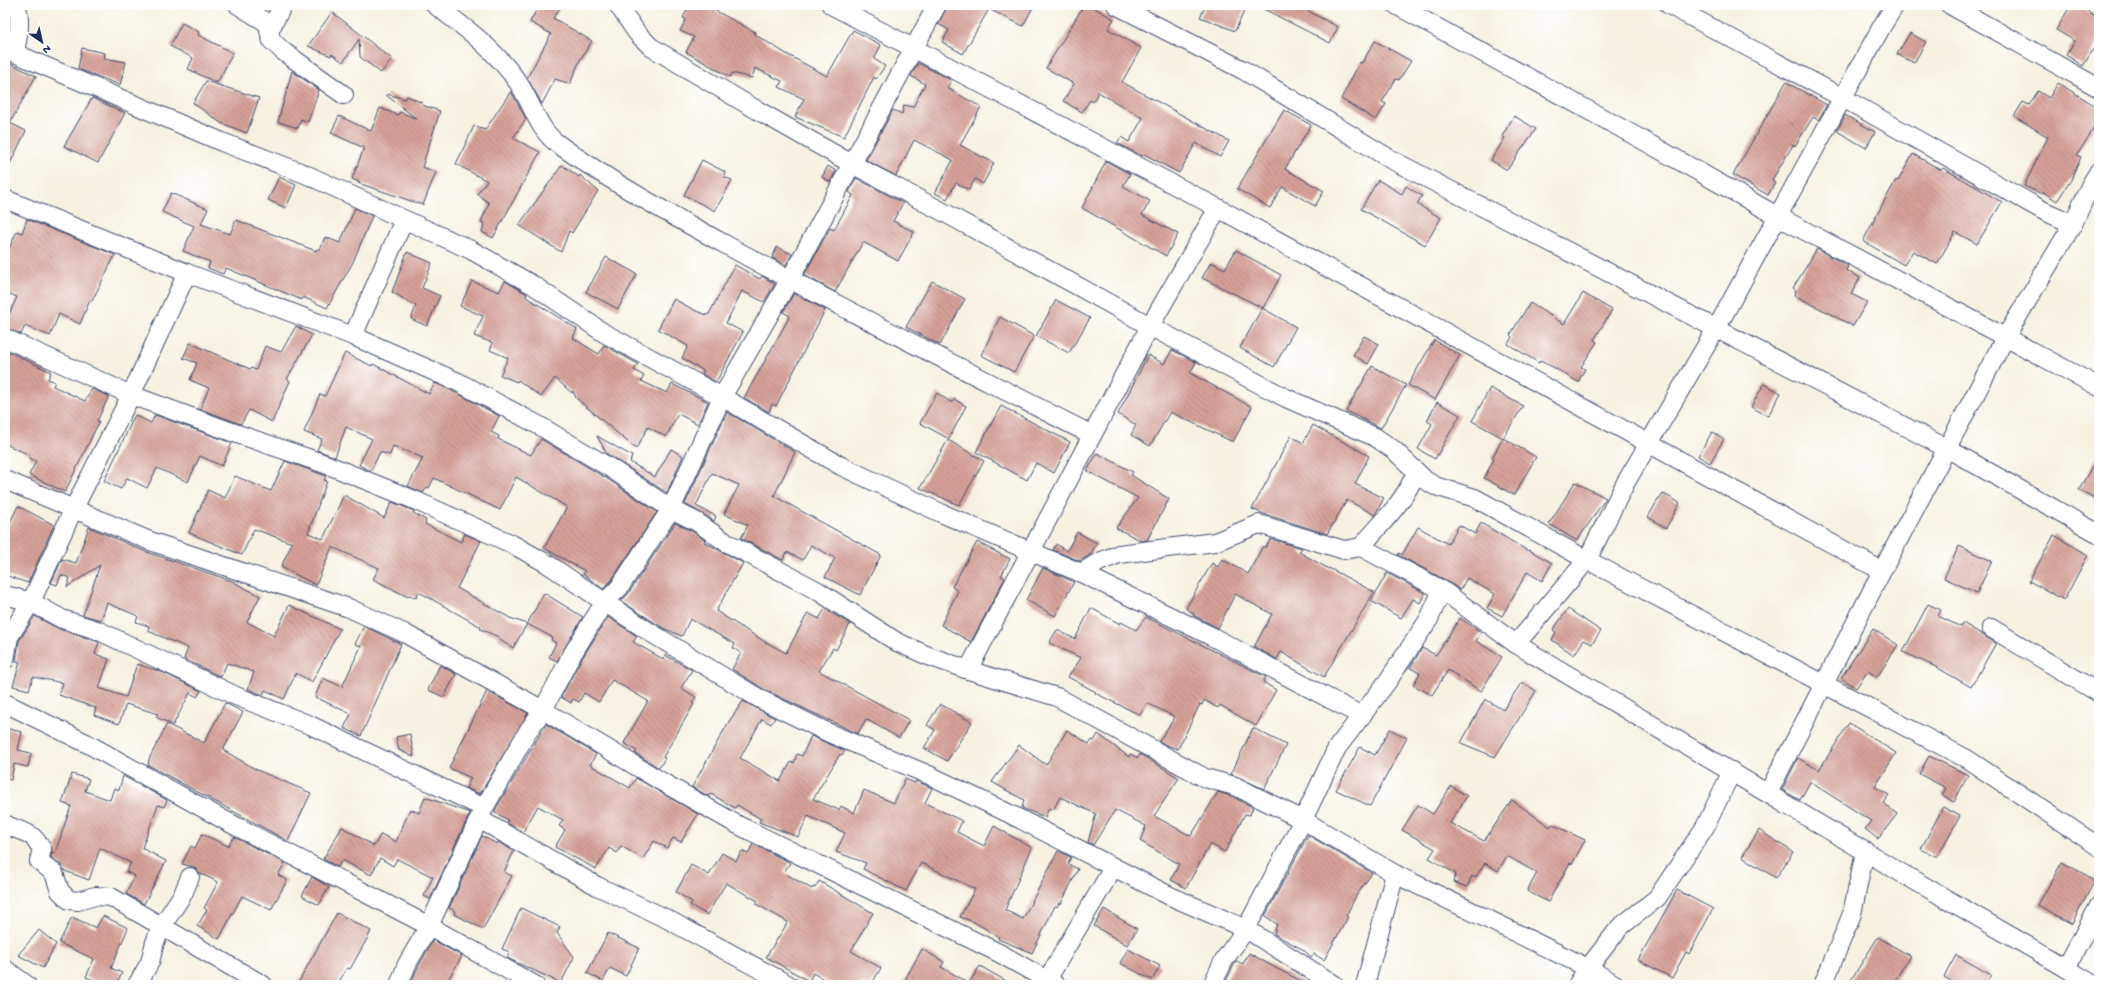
<svg xmlns="http://www.w3.org/2000/svg" width="2104" height="990" font-family="'Gochi Hand',sans-serif">
<defs>
<pattern id="building-back-hatch" width="6" height="6" patternUnits="userSpaceOnUse"><rect width="6" height="6" fill="#d6a198"/><path d="M-1 5l2 2M0 0l6 6M5-1l2 2" fill="none" stroke="#ad847f"/></pattern>
</defs>
<rect width="100%" height="100%" fill="#fff"/>
<filter id="ink" filterUnits="userSpaceOnUse"><feTurbulence type="fractalNoise" baseFrequency=".025" numOctaves="2"/><feDisplacementMap in="SourceGraphic" scale="8" xChannelSelector="R" yChannelSelector="G"/><feConvolveMatrix kernelMatrix="1 2 1 2 8 2 1 2 1" color-interpolation-filters="sRGB"/></filter>
<filter id="wash" filterUnits="userSpaceOnUse"><feTurbulence type="fractalNoise" baseFrequency=".012" numOctaves="4" result="noise"/><feDisplacementMap in="SourceGraphic" scale="16" xChannelSelector="R" yChannelSelector="G"/><feGaussianBlur stdDeviation="0.9" result="paint"/><feColorMatrix in="noise" values="0 0 0 0 0 0 0 0 0 0 0 0 0 0 0 0 0 1.4 0 .05"/><feComposite in="paint" operator="in"/></filter>
<g filter="url(#wash)">
<rect width="100%" height="100%" fill="#f6f1e1"/>
<g id="blocks">
<g fill="url(#building-back-hatch)">
<path d="M539 5H562L553 18 592 41 580 60 570 84 555 79 542 104 527 78 551 34 530 22Z"/>
<path d="M689 5H705L755 32 754 34 790 56 827 76 853 30 881 45 874 59 885 66 876 79 874 77 844 137 795 117 804 99 779 87 782 81 755 68 752 78 732 73 730 77 686 52 694 37 680 31 686 19 683 18Z"/>
<path d="M948 5H1034L1023 26 989 9 963 54 942 42 949 30 938 24Z"/>
<path d="M1084 5H1089L1114 19 1108 29 1141 48 1122 82 1229 141 1220 157 1196 143 1179 173 1144 154 1142 156 1117 143 1121 137 1129 142 1143 118 1098 92 1093 102 1090 100 1082 112 1063 101 1074 84 1046 68Z"/>
<path d="M1206 5H1247L1235 31 1200 17Z"/>
<path d="M1256 5H1297L1338 27 1330 43Z"/>
<path d="M2071 5H2078L2099 18V40L2083 66 2066 55 2075 41 2056 30Z"/>
<path d="M332 12 392 59 381 73 360 57 359 39 343 62 332 54 331 56 308 46Z"/>
<path d="M182 23 199 32 198 35 233 53 217 83 188 69 193 58 170 46Z"/>
<path d="M1910 33 1926 42 1914 63 1897 54Z"/>
<path d="M1375 41 1411 61 1399 80 1396 79 1382 102 1386 104 1376 120 1341 99 1360 62 1362 63Z"/>
<path d="M82 48 105 53 104 58 126 62 120 85 78 69Z"/>
<path d="M5 61 36 76 10 123 26 131 5 174Z"/>
<path d="M918 63 951 80 947 88 981 107 960 145 994 163 983 184 975 179 969 190 956 183 947 199 935 193 953 160 914 140 896 176 866 160 893 110 902 114 904 105 913 107 925 84 911 76Z"/>
<path d="M292 71 319 90 308 122 301 119 298 128 278 122Z"/>
<path d="M206 81 259 98 247 133 221 123 193 103Z"/>
<path d="M1786 82 1827 105 1818 120 1813 117 1795 146 1793 145 1772 180 1775 183 1768 195 1733 175Z"/>
<path d="M2058 83 2099 108V120L2077 155 2081 157 2071 180 2057 201 2043 192 2042 194 2024 186 2048 137 2014 116 2023 102 2029 105 2038 91 2049 98Z"/>
<path d="M511 91 526 119 513 138 540 152 493 238 482 232 484 223 481 222 489 203 477 194 487 181 456 164 474 126 485 130Z"/>
<path d="M387 94 405 99 407 96 423 103 422 105 440 111 422 167 436 172 423 205 358 183 359 182 352 179 364 148 331 133 339 116 371 131 380 108 398 115 400 112 417 119 386 95Z"/>
<path d="M92 98 125 113 98 163 64 146Z"/>
<path d="M1284 110 1311 125 1285 169 1324 191 1315 206 1282 187 1270 208 1237 189Z"/>
<path d="M1845 115 1875 132 1866 148 1837 131Z"/>
<path d="M1514 116 1536 129 1507 170 1491 160 1505 138 1502 136Z"/>
<path d="M1913 154 1941 170 1943 168 2002 202 1977 244 1955 232 1937 264 1913 251 1904 265 1863 241 1887 196 1896 180 1898 181Z"/>
<path d="M702 160 725 172 724 177 732 180 715 211 684 195Z"/>
<path d="M1106 161 1130 174 1123 186 1150 201 1142 215 1178 234 1166 256 1082 208Z"/>
<path d="M562 165 579 177 580 175 598 191 572 233 569 231 561 252 519 225Z"/>
<path d="M828 166 836 171 830 182 822 177Z"/>
<path d="M279 177 296 185 286 208 268 200Z"/>
<path d="M856 178 903 203 893 221 914 232 898 261 863 242 835 292 804 275 830 228 834 230 853 195 849 192Z"/>
<path d="M1378 180 1402 194 1406 186 1422 196 1417 204 1441 218 1425 245 1361 209Z"/>
<path d="M171 193 208 209 201 224 230 234 236 220 316 251 317 249 320 250 325 237 340 243 355 208 372 216 353 262 327 308 303 297 302 300 226 268 223 274 208 268 210 262 183 251 194 226 162 212Z"/>
<path d="M27 219 115 255 92 301 90 300 80 324 59 314 50 336 25 326 21 334 5 328V323L17 297 5 292V257L17 231 22 233Z"/>
<path d="M777 247 792 254 786 265 772 258Z"/>
<path d="M1817 249 1848 266 1846 270 1860 278 1851 294 1867 302 1853 326 1794 295 1796 290 1793 288Z"/>
<path d="M1236 250 1281 275 1263 308 1202 278 1211 262 1225 269Z"/>
<path d="M407 252 432 263 422 288 440 296 427 326 411 319 416 306 392 292Z"/>
<path d="M606 257 637 274 618 309 586 292Z"/>
<path d="M735 265 760 279 762 276 775 284 764 302 742 291 726 323 743 332 716 382 702 374 704 371 682 358 688 346 658 329 674 299 696 311 706 315 709 314Z"/>
<path d="M472 281 499 292 505 281 527 294 526 297 577 329 573 338 599 354 604 345 638 364 634 370 644 376 641 381 667 393 672 384 708 402 698 424 678 414 666 437 648 427 636 449 576 398 573 391 572 393 555 378 541 397 518 380 517 382 500 375 508 358 490 350 493 343 474 336 483 316 460 306Z"/>
<path d="M932 281 965 299 940 345 906 327Z"/>
<path d="M794 293 825 310 776 406 772 404 769 412 744 398 790 316 783 312Z"/>
<path d="M1583 293 1612 310 1594 340 1597 342 1581 367 1585 369 1578 382 1553 367 1540 361 1539 363 1508 344 1512 337 1510 335 1530 303 1564 324Z"/>
<path d="M1056 300 1090 318 1069 353 1036 336Z"/>
<path d="M1262 308 1296 327 1274 367 1240 348Z"/>
<path d="M1000 317 1034 336 1014 372 981 355Z"/>
<path d="M296 326 312 335 287 379 290 381 272 422 249 410 241 424 200 409 209 388 190 380 197 363 183 358 190 343 250 369 251 368 256 370 265 346 281 352Z"/>
<path d="M1364 336 1379 344 1368 364 1353 355Z"/>
<path d="M1434 340 1460 355 1435 400 1408 385Z"/>
<path d="M5 350 51 372 48 379 55 382 53 386 85 401 92 389 109 396 97 421 99 422 65 492 29 475 36 461 29 458 30 455 5 444Z"/>
<path d="M1172 350 1196 362 1190 373 1252 407 1233 442 1170 412 1150 446 1131 435 1136 425 1118 414 1148 355 1164 364Z"/>
<path d="M345 353 372 366 373 364 429 394 435 383 453 391 499 416 491 432 499 436 498 439 531 455 541 439 606 478 657 512 611 581 603 589 583 574 585 571 544 548 567 507 516 477 500 510 434 478 429 488 427 487 423 493 408 486 423 458 393 446 390 455 380 452 371 471 359 465 372 439 346 427 335 457 317 450 322 439 304 432 320 394 325 396Z"/>
<path d="M1372 366 1406 385 1381 428 1346 411Z"/>
<path d="M1764 384 1781 393 1768 416 1751 407Z"/>
<path d="M1490 388 1523 406 1503 438 1472 421Z"/>
<path d="M937 393 952 403 954 399 966 406 949 439 920 423Z"/>
<path d="M1437 402 1460 415 1435 459 1418 449 1432 424 1427 421Z"/>
<path d="M1001 406 1070 442 1054 473 1036 463 1027 480 976 452Z"/>
<path d="M727 412 795 452 774 496 881 555 860 595 825 577 835 558 811 545 803 560 787 552 783 560 741 538 748 525 724 514 739 485 712 473 696 506 716 516 714 521 685 504Z"/>
<path d="M135 415 151 423 155 415 232 443 222 466 200 456 188 482 157 468 147 488 127 478 121 489 104 481Z"/>
<path d="M1313 425 1369 456 1355 484 1384 498 1375 515 1347 500 1327 534 1264 514 1252 509 1291 436 1303 443Z"/>
<path d="M1712 432 1724 439 1710 463 1698 456Z"/>
<path d="M597 436 632 456 630 462 655 477 671 449 683 456 667 493 607 454Z"/>
<path d="M1503 438 1536 457 1514 495 1484 478 1494 459 1492 458Z"/>
<path d="M948 440 984 461 959 505 920 488Z"/>
<path d="M1097 453 1133 472 1131 475 1169 499 1147 540 1142 541 1116 528 1138 498 1087 471Z"/>
<path d="M2099 453V500L2079 490Z"/>
<path d="M285 461 326 476 324 480 327 481 308 533 323 539 344 495 384 518 392 502 414 511 413 513 426 520 425 524 461 542 465 534 481 541 457 588 510 618 527 624 513 648 498 639 499 637 480 629 481 627 419 592 416 598 409 595 408 597 373 579 379 568 332 547 316 585 281 567 292 543 254 529 242 555 189 533 208 490 225 498 235 476 271 491Z"/>
<path d="M1575 482 1606 498 1577 541 1549 524Z"/>
<path d="M1662 493 1680 503 1666 528 1648 517Z"/>
<path d="M18 506 54 525 28 583 5 575V532Z"/>
<path d="M675 523 692 531 705 540 704 542 743 563 716 611 762 640 786 653 808 613 819 619 825 609 850 624 836 650 833 648 819 671 909 720 899 738 866 719 858 733H856L765 690 732 669 741 653 733 648 735 644 690 619 682 636 663 628 621 601 628 594Z"/>
<path d="M1481 523 1528 551 1529 550 1552 563 1542 581 1527 572 1502 616 1487 608 1495 594 1467 578 1460 590 1447 581 1398 555 1399 553 1402 555 1418 527 1448 544 1459 525 1475 534Z"/>
<path d="M89 527 144 551 232 581 260 596 247 622 274 636 289 605 340 629 312 682 296 673 284 699 265 690 263 695 248 689 254 672 227 663 221 677 184 659 188 648 148 631 149 626 136 622 138 616 107 603 101 620 83 615 100 565 67 587 70 578 61 575 57 585 51 583 62 559 76 563Z"/>
<path d="M1077 532 1097 543 1090 555 1080 561 1053 550 1056 544 1067 551Z"/>
<path d="M2054 535 2088 555 2064 600 2029 581Z"/>
<path d="M1271 539 1302 548 1299 552 1329 569V568L1374 592 1324 677 1281 652 1277 659 1254 647 1272 614 1235 594 1218 628 1193 615 1194 614 1186 608 1212 563 1218 567 1222 559 1248 574 1263 546 1265 548Z"/>
<path d="M977 542 1010 559 1001 576 1005 578 971 642 941 625 958 591 952 587Z"/>
<path d="M1959 546 1992 561 1977 593 1944 578Z"/>
<path d="M1043 568 1074 582 1055 616 1026 600Z"/>
<path d="M1387 573 1425 593 1420 603 1413 599 1401 618 1371 601Z"/>
<path d="M544 593 583 617 557 661 549 657 556 643 551 640 552 637 527 624Z"/>
<path d="M1928 604 1941 610 1938 616 1961 627 1963 623 1996 643 1971 687 1936 667 1903 652Z"/>
<path d="M1091 608 1120 624 1121 622 1136 630 1146 617 1266 677 1263 682 1276 690 1256 726 1220 705 1218 708 1204 700 1202 705 1200 704 1178 749 1166 745 1159 741 1175 717 1147 703 1140 715 1095 693 1096 692 1068 677 1081 658 1049 643 1057 630 1075 639Z"/>
<path d="M1568 609 1601 631 1592 644 1584 640 1574 655 1552 640 1556 632 1553 630Z"/>
<path d="M35 616 59 629 99 642 95 654 109 659 99 688 126 697 137 664 162 672 201 691 197 697 190 693 173 725 156 717 158 714 126 704 119 724 94 715 96 708 59 695 63 683 33 677 29 690 13 686 20 662 16 661 19 641Z"/>
<path d="M608 617 637 636 633 642 663 659 665 655 692 670 681 688 696 697 692 703 694 704 663 757 665 758 659 768 635 753 637 751 624 743 648 701 612 680 599 702 584 693 579 702 573 699 571 703 561 697 579 663Z"/>
<path d="M1460 618 1481 632 1476 641 1502 657 1481 691 1448 670 1432 695 1413 685 1420 673 1410 668 1422 648 1436 655Z"/>
<path d="M364 626 401 644 361 736 344 728 351 714 315 697 323 678 342 687 361 646 355 644Z"/>
<path d="M1873 629 1898 645 1877 677 1868 671 1856 688 1841 678Z"/>
<path d="M440 665 456 674 444 697 428 690Z"/>
<path d="M1522 682 1536 691 1495 757 1461 743 1485 699 1503 710Z"/>
<path d="M487 691 528 713 480 794 466 788 471 778 449 768Z"/>
<path d="M743 701 775 718 771 724 762 719 740 758 780 781 791 762 794 763 797 754 802 756 811 736 845 751 842 755 840 754 813 799 839 810 841 806 854 813 864 790 894 803 905 779 915 783 916 781 932 788 925 803 962 821 957 832 984 846 994 826 1032 848 1005 910 1023 919 1058 851 1071 857 1068 864 1078 869 1061 904 1059 903 1057 907 1055 906 1032 953 998 939 999 937 974 922 960 917 975 889 921 863 906 891 863 869 866 863 836 852 845 833 808 816 798 837 759 822 761 819 737 805 735 808 711 794 708 796 692 787 728 723Z"/>
<path d="M225 703 243 712 223 750 257 770 311 793 288 841 148 765 149 759 167 724 204 743Z"/>
<path d="M940 704 972 722 947 761 924 748 935 730 927 725Z"/>
<path d="M1849 723 1896 753 1875 787 1889 795 1883 803 1897 814 1878 839 1865 829 1871 821 1810 782 1800 800 1782 790 1798 758 1819 770Z"/>
<path d="M546 724 596 754 590 765 630 788 636 778 698 814 681 842 673 838 667 848 654 841 643 859 621 846 617 853 609 848 596 869 555 847 565 830 559 826 563 820 538 806 523 832 507 823 508 820 494 812Z"/>
<path d="M5 728 22 732 18 750 31 753 28 767 14 764 11 780 5 779Z"/>
<path d="M1253 728 1286 745 1264 789 1231 774Z"/>
<path d="M1390 729 1407 738 1370 806 1336 790 1360 747 1375 755Z"/>
<path d="M1067 730 1089 744 1092 740 1094 741 1098 734 1129 757 1130 754 1138 758 1140 754 1179 778 1154 816 1191 836 1218 792 1231 796 1253 807 1250 815 1245 814 1225 852 1210 844 1186 888 1171 880 1179 864 1140 841 1146 826 1115 810 1093 845 1088 842 1096 814 1060 797 1053 810 1049 808 1045 817 1022 808 1024 800 992 782 1019 745 1046 765Z"/>
<path d="M410 734 414 757 399 750 396 737Z"/>
<path d="M1929 756 1968 775 1954 802 1942 795 1946 788 1919 774Z"/>
<path d="M72 774 89 779 85 791 110 800 114 788 119 790 123 776 167 800 164 807 158 805 142 848 166 861 144 904 126 894 135 876 126 872 131 863 100 848 89 880 65 871 61 865 51 857 52 852 55 853 71 806 62 803Z"/>
<path d="M1451 786 1467 796 1450 823 1484 841 1512 800 1550 827 1552 824 1585 840 1572 864 1570 863 1548 902 1527 891 1537 873 1507 856 1498 871 1485 863 1475 878 1472 876 1467 887 1453 882 1456 874 1429 858 1435 849 1402 830 1418 805 1433 814Z"/>
<path d="M425 797 470 813 430 899 424 896 433 877 397 859 393 866 380 858 371 875 342 860 338 867 323 859 342 827 374 846 381 834 396 842 410 809 419 813Z"/>
<path d="M1943 807 1960 816 1937 857 1921 849Z"/>
<path d="M1759 830 1793 852 1776 878 1742 857Z"/>
<path d="M202 834 228 846 234 837 285 863 278 875 287 880 271 910 242 896 219 939 197 926 207 910 204 908 218 882 199 873 194 867 182 864 191 846 195 848Z"/>
<path d="M1308 835 1372 873 1356 896 1346 916 1348 917 1324 960 1314 954 1311 957 1304 950 1274 934 1277 924 1265 916Z"/>
<path d="M482 836 497 844 498 842 514 851 504 872 512 876 483 929 454 914 455 911 449 908Z"/>
<path d="M753 844 787 861 790 863 784 872 786 874 812 889 813 887 815 888 819 881 873 913 851 951 881 968 871 985H833L813 973 809 981 766 957 788 922 756 904 758 901 726 883 707 915 690 905 692 902 676 892 691 865 709 875 722 853 736 861 742 851 748 854Z"/>
<path d="M2062 862 2095 880 2072 924 2038 905Z"/>
<path d="M312 877 329 887 319 905 302 896Z"/>
<path d="M1677 890 1713 909 1689 954 1686 952 1672 978 1638 960Z"/>
<path d="M521 908 560 927 557 933 574 957 561 983 507 958 510 952 502 949Z"/>
<path d="M1104 909 1137 929 1127 945 1094 926Z"/>
<path d="M337 913 371 931 367 939 350 969 347 968 337 985H297Z"/>
<path d="M103 916 128 928 111 968 122 973 116 985H104L86 977 94 959 59 943 72 917 96 928Z"/>
<path d="M39 930 56 944 43 968 18 955Z"/>
<path d="M608 933 639 948 626 976 610 968 603 981 587 973Z"/>
<path d="M1878 937 1910 956 1892 985H1858L1851 980Z"/>
<path d="M433 940 462 956 445 985H410L417 969Z"/>
<path d="M922 949 944 962 941 967 969 983 980 966 1013 985H902Z"/>
<path d="M1128 949 1160 966 1152 980 1120 963Z"/>
<path d="M1249 953 1272 966 1309 985H1224L1236 961 1243 964Z"/>
<path d="M1956 955 1991 975 1985 985H1958L1944 977Z"/>
</g>
</g>
</g>
<g filter="url(#ink)">
<use href="#blocks" fill-opacity="0" stroke="#3c4c72" stroke-width="1"/>
<g fill="none" stroke-linecap="round" stroke-linejoin="round">
<g stroke="#3c4c72" stroke-width="20">
<g id="minor">
<path d="M238 5 272 26"/>
<path d="M283 5 269 31 272 41 284 52 344 95"/>
<path d="M435 5C466 28 497 51 519 84 532 103 538 130 558 144 622 190 692 226 761 264 870 323 981 378 1092 435"/>
<path d="M618 5 637 33 651 47 750 106 852 164 947 214 1159 331 1286 398 1375 437 1394 450 1425 480 1435 486 1475 498 1587 560 1967 759 2099 847"/>
<path d="M831 5 1218 208 1882 571"/>
<path d="M1116 5 1243 70 1392 160 1948 449 2099 534"/>
<path d="M1396 5 1639 138 1779 217 2099 387"/>
<path d="M1669 5 1843 98 2044 211 2073 224"/>
<path d="M1950 5 2099 88"/>
<path d="M5 49 222 142 305 174 471 250 533 285 604 333 722 397 841 466 941 513 1081 573 1209 635 1362 716"/>
<path d="M15 52C18 36 22 20 16 5"/>
<path d="M5 199 187 273 353 336 458 382 540 426 612 469 671 509 697 522 724 541 818 591 897 642 926 655 968 670 1150 326 1218 208"/>
<path d="M353 336 404 220"/>
<path d="M5 338 131 395 229 431 328 465 412 499 512 544 546 563 648 631 760 699 829 733 929 775 1010 814 1170 896 1246 929 1335 985"/>
<path d="M5 480 150 541 349 608 404 633 543 710 664 783 738 825 999 953 1056 985"/>
<path d="M1361 547 1442 590"/>
<path d="M1081 573 1099 562 1119 554 1215 542 1259 524 1344 550 1361 547C1381 523 1406 501 1416 471"/>
<path d="M5 595 31 602 62 619 97 630 236 696 310 725 484 808"/>
<path d="M1991 628 2099 693"/>
<path d="M1516 644 1587 560 1626 482 1716 329 1882 26 1895 5"/>
<path d="M5 660 9 637 31 602 73 510 131 395 187 273"/>
<path d="M968 670 1057 697 1205 778 1235 786 1303 820 1395 874 1588 968 1616 985"/>
<path d="M5 703 88 744 226 821 429 926 535 985"/>
<path d="M1768 793 1882 571 2005 338 2073 224 2090 186 2099 171"/>
<path d="M479 819 597 886 667 919 789 985"/>
<path d="M5 824C23 834 29 828 42 849L39 861 54 873 60 891 69 900 78 901 95 896 111 897 263 985"/>
<path d="M2066 968 2094 985"/>
<path d="M5 969 27 985"/>
<path d="M1047 980 1113 868"/>
<path d="M137 985 150 962 155 942 162 926 183 894 190 877"/>
<path d="M399 985 407 964 429 926 484 808 528 731 543 710 570 658 590 625 605 602 619 588 671 509 722 397 794 272 937 5"/>
<path d="M1212 985 1224 960 1246 929 1303 820 1337 748 1387 682 1429 619 1442 590 1516 644 1898 871 2066 968 2099 906"/>
<path d="M1365 985 1395 874"/>
<path d="M1577 985 1588 968 1620 927 1657 898 1705 827 1732 771"/>
<path d="M1823 985 1852 914 1865 851"/>
</g>
</g>
<use href="#minor" stroke="#fff" stroke-width="18"/>
</g>
</g>
<rect width="2104" height="990" fill="none" stroke="#fff" stroke-width="20"/>
<g transform="translate(42 42) rotate(146)" stroke="#ffffff" stroke-width="3" paint-order="stroke">
<path d="M0-3L7 15L0 10L-7 15Z" fill="#1b2f5e"/>
<text y="-6" font-size="11" font-weight="bold" text-anchor="middle" fill="#1b2f5e">N</text>
</g>
</svg>
